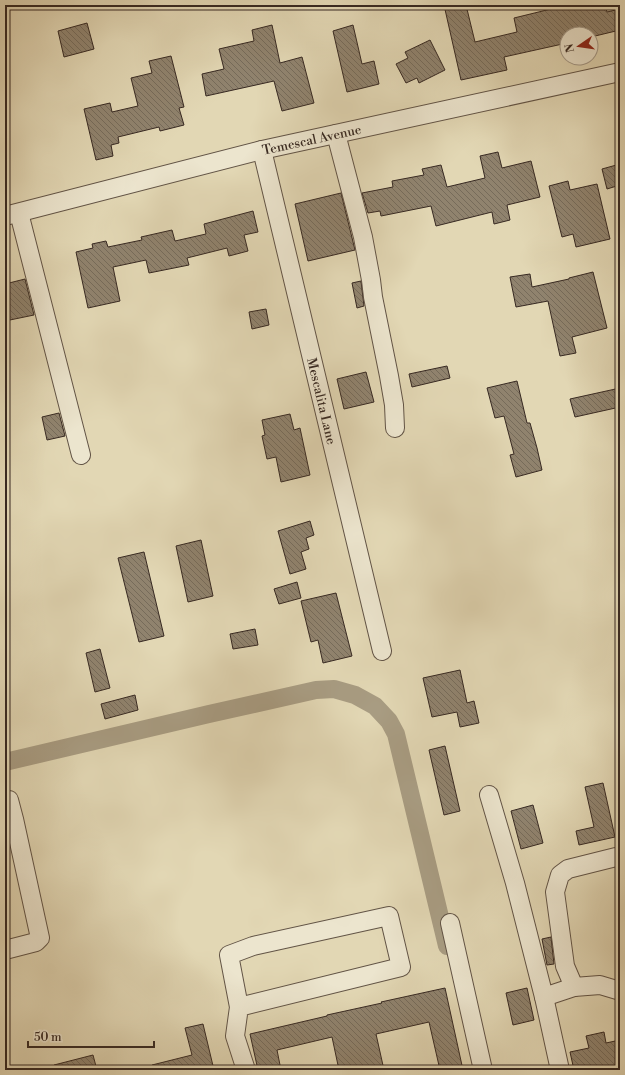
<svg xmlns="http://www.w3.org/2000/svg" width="625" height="1075" font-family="'Libre Bodoni',serif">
<defs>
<pattern id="building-back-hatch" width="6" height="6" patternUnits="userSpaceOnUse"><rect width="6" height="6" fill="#90836e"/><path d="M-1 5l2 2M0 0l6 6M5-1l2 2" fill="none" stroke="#766b5a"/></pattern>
</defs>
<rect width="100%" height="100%" fill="#e2d7b4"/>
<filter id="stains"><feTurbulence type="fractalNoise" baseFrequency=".005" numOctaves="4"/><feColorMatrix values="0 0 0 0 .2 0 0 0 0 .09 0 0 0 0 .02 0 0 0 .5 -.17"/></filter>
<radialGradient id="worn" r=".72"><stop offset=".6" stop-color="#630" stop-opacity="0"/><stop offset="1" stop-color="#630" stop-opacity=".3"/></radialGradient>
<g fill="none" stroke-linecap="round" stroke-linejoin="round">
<path stroke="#a89c82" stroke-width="18" d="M5 762 209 714 316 690 334 689 355 695 375 706 389 721 396 734 447 946"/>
</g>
<g fill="url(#building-back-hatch)" stroke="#372922">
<path d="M444 5H466L475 42 517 32 514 18 559 7 558 5H605L607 12 620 9V30L591 37V34H567V43L504 57 507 70 461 80Z"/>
<path d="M87 23 94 49 64 57 58 31Z"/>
<path d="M272 25 280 63 302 57 314 103 282 111 274 81 206 96 202 74 224 69 219 49 254 41 252 30Z"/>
<path d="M353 25 362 64 374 61 379 84 347 92 333 31Z"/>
<path d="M430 40 445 70 419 83 417 78 406 83 396 64 408 58 405 52Z"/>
<path d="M171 56 184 107 179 108 184 125 160 131 159 127 118 137 119 143 111 145 113 156 96 160 84 109 110 103 112 112 138 106 131 78 152 73 149 61Z"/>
<path d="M498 152 502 168 531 161 540 197 507 205 510 220 494 224 492 212 436 226 431 206 381 216 380 211 368 213 362 193 393 187 392 181 424 175 422 169 441 165 447 187 485 178 480 156Z"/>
<path d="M620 164V185L607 189 602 169Z"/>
<path d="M568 181 570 190 597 184 610 239 576 247 573 234 562 237 549 186Z"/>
<path d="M341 193 355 250 308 261 295 204Z"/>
<path d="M253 211 258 232 244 235 248 251 229 256 227 248 187 258 189 265 149 273 146 260 113 267 120 301 88 308 76 252 93 248 92 244 106 241 108 247 142 240 141 237 172 230 175 241 206 234 204 224Z"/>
<path d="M593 272 607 328 572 337 576 353 560 356 548 301 516 307 510 277 530 274 532 287 569 279V278Z"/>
<path d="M25 279 34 315 5 321V284Z"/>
<path d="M361 281 364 306 357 308 352 283Z"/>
<path d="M266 309 269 325 252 329 249 312Z"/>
<path d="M447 366 450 378 412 387 409 374Z"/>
<path d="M366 372 374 402 344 409 337 379Z"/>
<path d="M517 381 527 423H530L537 448 542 470 516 477 510 455 514 454 504 416 495 418 487 388Z"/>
<path d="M620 388V407L575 417 570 399Z"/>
<path d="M59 413 65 436 47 440 42 417Z"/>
<path d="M290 414 294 430 300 428 310 475 281 482 276 457 267 459 262 436 265 435 262 420Z"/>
<path d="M310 521 314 535 306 538 309 549 301 552 306 569 290 574 278 531Z"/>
<path d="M201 540 213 596 188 602 176 546Z"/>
<path d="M144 552 164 636 139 642 118 558Z"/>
<path d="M297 582 301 598 279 604 274 589Z"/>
<path d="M336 593 352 656 323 663 318 640 311 642 301 601Z"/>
<path d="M255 629 258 645 233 649 230 634Z"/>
<path d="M100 649 110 688 95 692 86 653Z"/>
<path d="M460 670 467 703 474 701 479 723 460 727 457 712 432 717 423 678Z"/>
<path d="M135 695 138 710 105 719 101 704Z"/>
<path d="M445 746 460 811 444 815 429 750Z"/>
<path d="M603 783 615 837 579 845 576 831 594 827 585 787Z"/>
<path d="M533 805 543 843 521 849 511 811Z"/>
<path d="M551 937 554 964 547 965 542 939Z"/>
<path d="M445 988 463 1070H440L429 1022 376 1034 384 1070H339L332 1037 277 1050 281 1070H258L250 1034 327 1016V1015L382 1003 381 1002Z"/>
<path d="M527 988 534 1020 513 1025 506 993Z"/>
<path d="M203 1024 214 1070H152V1065L192 1055 185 1028Z"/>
<path d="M604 1032 606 1043 620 1040V1070H574L570 1052 589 1048 586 1036Z"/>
<path d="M93 1055 97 1070H54V1065Z"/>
</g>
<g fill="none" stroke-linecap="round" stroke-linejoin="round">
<g stroke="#625446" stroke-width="20">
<g id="minor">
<path d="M336 134 363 237 371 280 373 297 389 376 394 405 395 428"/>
<path id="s1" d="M262 150 382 651"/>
<path d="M19 213 81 455"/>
<path id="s2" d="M5 216 262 150 620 72"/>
<path d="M489 795 515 883 544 997 560 1070"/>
<path d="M5 800H9L14 819 40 938 36 942 5 950"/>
<path d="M450 923 483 1070"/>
<path d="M574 987 565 966 555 892 560 875 568 869 616 857"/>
<path d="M544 997 574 987 600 985 620 991"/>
<path d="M239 1007 401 967 389 916 253 946 229 955 239 1007 235 1036 246 1070"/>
</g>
</g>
<use href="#minor" stroke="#ece5ce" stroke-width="18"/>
</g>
<g text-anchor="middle" stroke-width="4" stroke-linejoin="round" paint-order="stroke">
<g font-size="13" fill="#372922" stroke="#ece5ce">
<text dy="5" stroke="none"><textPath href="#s2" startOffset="316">Temescal Avenue</textPath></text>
<text dy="5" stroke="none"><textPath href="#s1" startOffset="258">Mescalita Lane</textPath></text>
</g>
</g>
<rect width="625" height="1075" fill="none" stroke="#e2d7b4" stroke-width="20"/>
<rect x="6" y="6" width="613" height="1063" fill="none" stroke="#372922" stroke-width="2"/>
<rect x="10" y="10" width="605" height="1055" fill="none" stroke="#372922"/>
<g transform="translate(579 46) rotate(257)"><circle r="19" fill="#ece5ce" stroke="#a49a89"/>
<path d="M0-3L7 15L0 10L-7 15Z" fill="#8f2418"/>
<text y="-6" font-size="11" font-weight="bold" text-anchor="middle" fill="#372922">N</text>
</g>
<path d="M28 1041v6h126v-6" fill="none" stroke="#372922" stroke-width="2"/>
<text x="34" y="1041" font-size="12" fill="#372922" stroke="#ece5ce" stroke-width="3" paint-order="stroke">50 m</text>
<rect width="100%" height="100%" filter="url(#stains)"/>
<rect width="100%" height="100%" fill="url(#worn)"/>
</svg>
